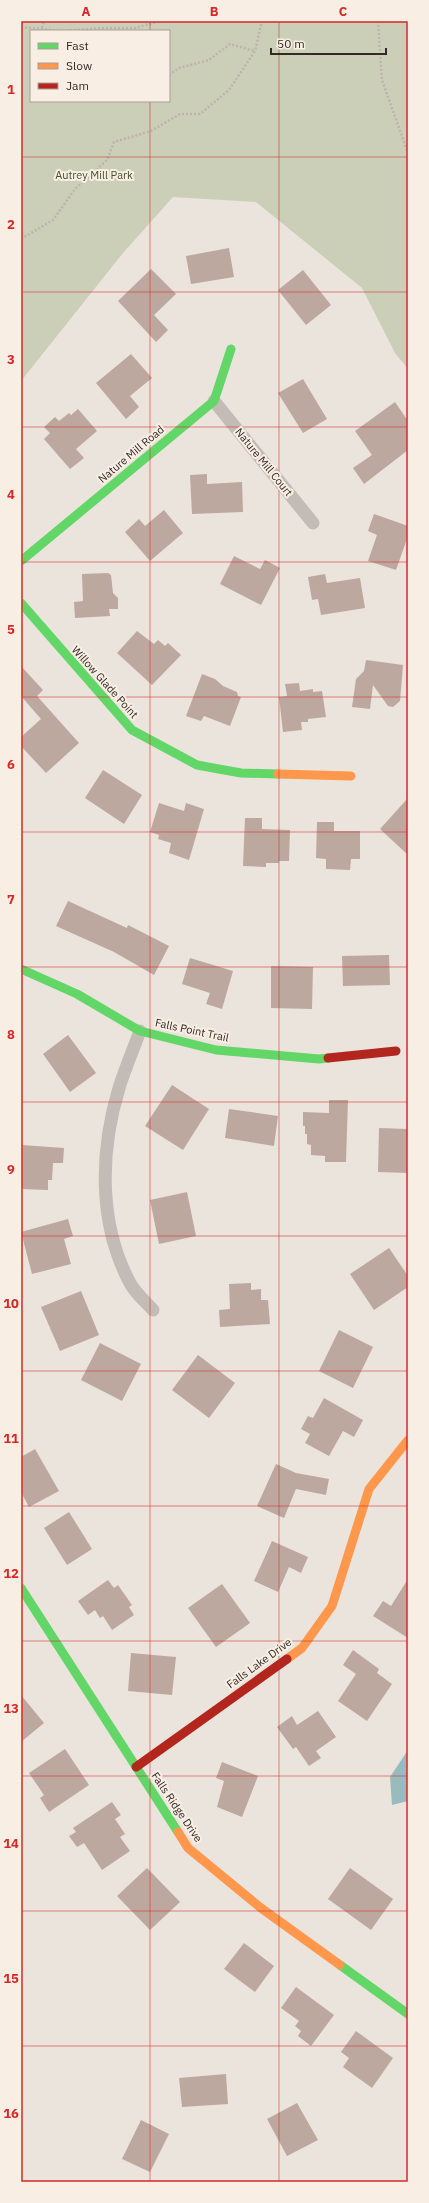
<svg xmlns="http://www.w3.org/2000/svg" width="429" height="2203" font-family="'IBM Plex Sans',sans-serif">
<rect width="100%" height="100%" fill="#eae4dd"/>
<path fill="#cbcfb7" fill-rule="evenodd" d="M21 21H408V369L395 353 362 288 256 202 173 197 123 253 21 381ZM31 31H169V101H31Z"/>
<path fill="#9abbbb" d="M408 1750V1801L392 1805 390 1777Z"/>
<g fill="#bda89f">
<path d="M229 248 234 277 191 284 186 256Z"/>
<path d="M151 269 176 294 154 315 168 330 156 342 118 301Z"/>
<path d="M303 270 331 305 306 325 278 290Z"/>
<path d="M131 354 152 378 130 396 139 407 126 419 96 383Z"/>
<path d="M303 379 327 419 303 433 278 393Z"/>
<path d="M395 402 408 421V450L364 484 353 468 372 455 355 431Z"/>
<path d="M78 409 97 431 76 449 84 458 70 469 44 439 50 433 44 427 55 417 59 421 69 413 71 415Z"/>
<path d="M207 474V484L242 482 243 512 192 514 190 475Z"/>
<path d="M164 510 183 533 150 561 125 532 139 519 145 526Z"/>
<path d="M374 514 408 526V536L396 570 368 561 377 535 368 531Z"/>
<path d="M234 556 260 569 265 560 280 568 261 605 220 584Z"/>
<path d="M108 573 111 575 113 593 118 598V609H109L110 616 75 618 74 602 83 601 82 574Z"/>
<path d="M325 574 327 583 360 578 365 608 321 615 318 599 312 600 308 577Z"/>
<path d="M137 631 154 644 158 640 165 646 168 643 181 655 152 685 117 653Z"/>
<path d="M366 660 403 665 400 701 393 707 388 706 373 685 370 709 352 707 356 679 364 671Z"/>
<path d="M21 666 43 690 37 696 79 743 46 773 21 746V737L41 719 21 696Z"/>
<path d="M202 674 215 679 223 686 237 692 238 696 241 697 230 726 204 716 201 721 186 716Z"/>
<path d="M299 683 300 691 313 689V692L322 691 326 717 308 719V722H301L302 730 283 732 279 697 287 696 285 684Z"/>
<path d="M103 770 142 795 124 824 85 798Z"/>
<path d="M408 798V855L380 829Z"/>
<path d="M159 803 184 811 186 803 204 809 189 860 169 853 171 843 158 839 159 835 150 832Z"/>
<path d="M245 818H262V829L290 830 289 861H279V863H266V867L243 866Z"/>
<path d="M317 822H334V831H360V859H351L350 870 326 869V859L316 858Z"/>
<path d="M68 901 127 928 128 925 169 946 154 975 114 952 56 926Z"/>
<path d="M389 955 390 985 343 986 342 956Z"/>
<path d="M190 958 233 971 222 1009 206 1004 210 993 182 984Z"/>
<path d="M271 966 313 967 312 1009 271 1008Z"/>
<path d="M68 1035 96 1073 70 1092 43 1054Z"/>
<path d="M172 1085 209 1109 183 1150 145 1126Z"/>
<path d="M329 1100H348L346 1162H325V1156L311 1155V1145L307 1144V1134H305V1126H303V1112L329 1113Z"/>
<path d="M229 1109 278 1116 274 1146 225 1138Z"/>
<path d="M379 1128 408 1129V1173L378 1172Z"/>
<path d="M21 1145 64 1148 63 1163H53L52 1180H48V1190L21 1189Z"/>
<path d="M187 1192 196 1236 159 1244 150 1200Z"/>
<path d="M68 1219 73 1236 64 1239 71 1264 32 1274 21 1232Z"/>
<path d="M389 1248 408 1276V1287L374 1310 350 1274Z"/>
<path d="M251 1283V1290L261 1289V1300H268L270 1324 220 1327 219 1310 230 1309 229 1284Z"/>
<path d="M81 1291 99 1335 60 1351 41 1307Z"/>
<path d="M339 1330 373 1347 353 1388 319 1371Z"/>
<path d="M100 1343 141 1364 122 1401 81 1380Z"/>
<path d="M198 1355 235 1383 209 1418 172 1390Z"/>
<path d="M324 1398 363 1420 354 1437 343 1431 329 1456 305 1443 310 1434 301 1429 308 1416 313 1418Z"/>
<path d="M35 1449 59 1491 29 1507 21 1492V1457Z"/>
<path d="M276 1464 296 1473 329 1479 326 1495 296 1489 284 1518 257 1506Z"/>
<path d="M69 1512 92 1549 67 1565 44 1528Z"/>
<path d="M272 1541 308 1557 301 1573 289 1567 278 1592 254 1581Z"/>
<path d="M408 1579V1638L373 1616 383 1601 391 1606Z"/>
<path d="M108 1580 114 1588 118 1585 132 1605 129 1607 134 1615 112 1630 103 1616 100 1618 95 1610 88 1615 78 1601Z"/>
<path d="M222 1584 250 1623 216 1647 188 1608Z"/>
<path d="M353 1650 379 1669 377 1673 392 1684 367 1721 338 1701 356 1674 343 1665Z"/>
<path d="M131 1653 176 1657 172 1695 128 1691Z"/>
<path d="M21 1695 44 1723 21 1742Z"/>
<path d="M318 1711 336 1737 316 1751 321 1758 309 1766 296 1747 293 1749 277 1727 292 1716 297 1725Z"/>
<path d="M65 1749 89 1785 49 1812 40 1798 44 1795 29 1773Z"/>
<path d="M222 1762 258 1776 242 1817 217 1807 224 1781 216 1778Z"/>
<path d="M112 1802 121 1815 115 1819 125 1834 120 1837 130 1851 102 1870 84 1843 77 1847 69 1836 76 1832 73 1828Z"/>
<path d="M147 1868 180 1902 150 1930 117 1896Z"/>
<path d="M350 1868 393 1899 371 1930 328 1899Z"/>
<path d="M244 1943 274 1966 255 1992 224 1969Z"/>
<path d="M296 1987 334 2015 311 2046 298 2036 301 2031 295 2026 299 2021 281 2008Z"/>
<path d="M356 2031 393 2058 372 2088 343 2067 349 2058 341 2052Z"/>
<path d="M226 2074 228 2104 182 2107 179 2078Z"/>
<path d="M297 2103 318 2140 287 2156 267 2119Z"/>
<path d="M141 2120 169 2134 150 2172 122 2159Z"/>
</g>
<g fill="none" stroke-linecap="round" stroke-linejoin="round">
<g stroke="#bbb4af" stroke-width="2.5" stroke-dasharray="2 2" stroke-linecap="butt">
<path d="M378 21 382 80 408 153"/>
<path d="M21 27 61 31"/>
<path d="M42 28 44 21"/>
<path d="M62 31 104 28H135L160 21"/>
<path d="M169 75 179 68 209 60 230 44 255 51"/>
<path d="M21 239 53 220 75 189 107 160 114 142 151 131 180 114H200L229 90 255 51 262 21"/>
</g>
<g stroke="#c3bcb6" stroke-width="13">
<path d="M214 401 313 523"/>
<path d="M140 1031C133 1050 125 1069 119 1088 100 1151 98 1223 130 1283 135 1293 146 1302 153 1310"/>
</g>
<g stroke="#63d668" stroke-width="9">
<path d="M21 561 214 401 231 349"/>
<path d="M21 603 132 730 197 765 241 773 278 774"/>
<path d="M21 969 77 994 140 1031 216 1050 319 1059 328 1058"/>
<path d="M21 1588 178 1832"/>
<path d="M340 1965 408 2014"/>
</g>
<g stroke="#ff974d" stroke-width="9">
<path d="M278 774 351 776"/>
<path d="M287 1659 302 1648 332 1606 369 1489 408 1440"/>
<path d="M178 1832 188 1848 261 1908 340 1965"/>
</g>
<g stroke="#b3261e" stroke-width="9">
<path d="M328 1058 396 1051"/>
<path d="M136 1767 287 1659"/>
</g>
</g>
<path fill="none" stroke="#d62828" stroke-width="1" stroke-opacity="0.55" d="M150 21V31M279 21V2182M150 101V2182M21 157H408M21 292H408M21 427H408M21 562H408M21 697H408M21 832H408M21 967H408M21 1102H408M21 1236H408M21 1371H408M21 1506H408M21 1641H408M21 1776H408M21 1911H408M21 2046H408"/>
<g text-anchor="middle" stroke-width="4" stroke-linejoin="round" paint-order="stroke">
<g font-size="11" fill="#43502a" stroke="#f8eee3">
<text x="94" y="179">Autrey Mill Park</text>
</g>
<g font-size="11" fill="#332925" stroke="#f8eee3">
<text transform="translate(131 454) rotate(-40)" y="4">Nature Mill Road</text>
<text transform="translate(264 462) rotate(51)" y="4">Nature Mill Court</text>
<text transform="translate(105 682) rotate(48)" y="4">Willow Glade Point</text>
<text transform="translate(192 1030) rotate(12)" y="4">Falls Point Trail</text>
<text transform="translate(259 1663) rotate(-36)" y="4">Falls Lake Drive</text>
<text transform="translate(177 1807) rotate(56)" y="4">Falls Ridge Drive</text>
</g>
</g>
<rect width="429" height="2203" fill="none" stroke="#f8eee3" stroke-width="44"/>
<rect x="30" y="30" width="140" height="72" fill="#f8eee3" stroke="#a99f97"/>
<rect x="38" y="43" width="20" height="6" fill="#63d668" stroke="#a99f97"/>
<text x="66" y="50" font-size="12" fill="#332925">Fast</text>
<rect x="38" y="63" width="20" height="6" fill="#ff974d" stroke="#a99f97"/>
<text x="66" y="70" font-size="12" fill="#332925">Slow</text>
<rect x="38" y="83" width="20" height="6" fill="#b3261e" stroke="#a99f97"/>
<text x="66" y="90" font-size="12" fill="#332925">Jam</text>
<path d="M271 48v6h115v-6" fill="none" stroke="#332925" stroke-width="2"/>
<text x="277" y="48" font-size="12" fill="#332925" stroke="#f8eee3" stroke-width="3" paint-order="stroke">50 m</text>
<rect x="22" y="22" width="385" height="2159" fill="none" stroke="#d62828" stroke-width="1.5"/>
<g font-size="13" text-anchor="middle" font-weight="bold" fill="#d62828">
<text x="86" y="16">A</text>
<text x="214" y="16">B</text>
<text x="343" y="16">C</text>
<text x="11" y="94">1</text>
<text x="11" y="229">2</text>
<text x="11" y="364">3</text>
<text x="11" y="499">4</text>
<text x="11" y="634">5</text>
<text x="11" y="769">6</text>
<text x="11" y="904">7</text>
<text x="11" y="1039">8</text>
<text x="11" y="1174">9</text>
<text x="11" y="1308">10</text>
<text x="11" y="1443">11</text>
<text x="11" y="1578">12</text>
<text x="11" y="1713">13</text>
<text x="11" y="1848">14</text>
<text x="11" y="1983">15</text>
<text x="11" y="2118">16</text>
</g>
</svg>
